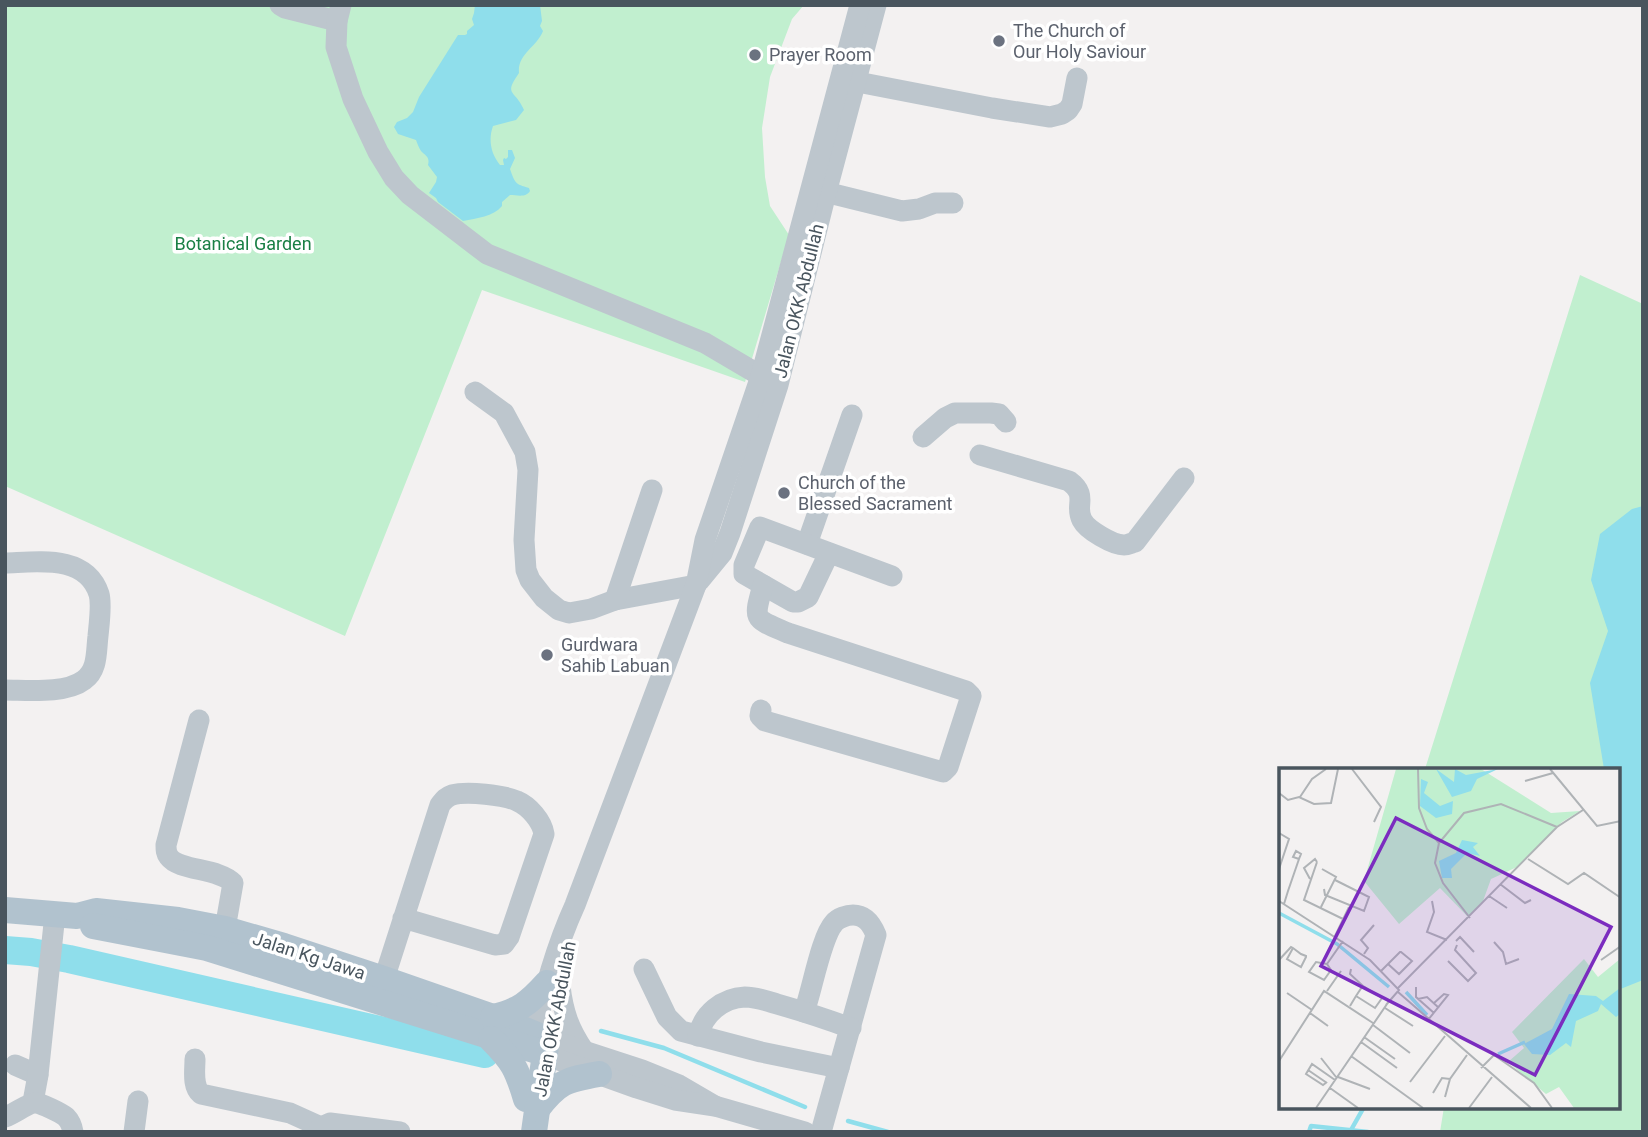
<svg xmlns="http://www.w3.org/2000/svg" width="1648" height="1137" font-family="Roboto,sans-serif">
<rect width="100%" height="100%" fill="#f3f1f1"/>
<g fill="#c1efcf">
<path d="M5 5H804L792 19 770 77 762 128 765 177 770 206 789 235 745 382 482 290 345 636 5 486Z"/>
<path d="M1580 275 1643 304V1132H1440L1444 1107H1618V769H1425Z"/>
</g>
<g fill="#8fdeeb">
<path d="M475 5H540L542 21 540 26 543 31C537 47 517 54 519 73 503 96 515 89 524 110L516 120 493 126C488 140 491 154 500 165H504L503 160 504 158 506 159 508 157V150H512L515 158 510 169C515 183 515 184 529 188L530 191C526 198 517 195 510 195L502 202V206C493 217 477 218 463 221L438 202 436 198 429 193 436 182 437 177 428 165C430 157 426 156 421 151 419 148 417 143 416 140L398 134 394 127 397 122 407 118 413 112 419 97 458 35H465L467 34V31L474 25 472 19 474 13Z"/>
<path d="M1643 506V980L1618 990V769H1604L1590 683 1608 631 1591 580 1600 534 1632 509Z"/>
</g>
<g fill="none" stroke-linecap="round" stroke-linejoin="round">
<g stroke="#8fdeeb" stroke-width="4.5">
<path d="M601 1031 664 1048 805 1107"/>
<path d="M848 1121 888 1132"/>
<path d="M1351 1130 1364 1107"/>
<path d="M1309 1132 1311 1126 1368 1132"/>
</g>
<path stroke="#8fdeeb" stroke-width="28" d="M5 950 31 952 69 959 485 1054"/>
<g stroke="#bdc6cd" stroke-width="21">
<path d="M280 5 285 8 337 21"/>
<path d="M341 5 337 21 336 47 353 99 378 152 394 178 410 195 487 254 705 343 761 376"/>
<path d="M842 79 992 108 1050 117 1062 114 1068 110 1072 104 1077 78"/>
<path d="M813 189 902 211 919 209 935 203H953"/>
<path d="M475 392 504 413 525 452 528 470 524 540 526 570 530 580 544 598 559 610 569 613 591 609 615 600 696 585"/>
<path d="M923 437 945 418 955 413H991L999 414 1006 422"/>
<path d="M980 455 1069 481C1089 496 1074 505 1082 520 1087 530 1113 545 1124 545 1128 545 1131 543 1135 542L1184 478"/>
<path d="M807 544 852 415"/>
<path d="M829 553 808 597 798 602H793L744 574V565L760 527 892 576"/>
<path d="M5 563C38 562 86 554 99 594 102 604 99 625 98 636 96 652 98 670 84 680 66 694 27 690 5 690"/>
<path d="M699 581 722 553 730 533 778 385 826 193 876 5"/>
<path d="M615 600 652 490"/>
<path d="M761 710 760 716 765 721 943 772 948 767 971 696 966 691 788 633C753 618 753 621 763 585"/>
<path d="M199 720 166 845C166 850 166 853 169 857 179 871 219 868 233 883L225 929"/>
<path d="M644 969 667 1017 681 1031 761 1052 839 1068"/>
<path d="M384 979 440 805C444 800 446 797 452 795 467 791 504 795 517 801 529 806 542 821 544 834L509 937 504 944 495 945 403 918"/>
<path d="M560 986C563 1012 569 1029 584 1051"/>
<path d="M804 1012C812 991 821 937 834 923 838 918 847 915 853 915 866 915 872 925 876 935L821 1132"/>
<path d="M550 1027 547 1039 642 1070 679 1085 715 1106"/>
<path d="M534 1035C545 989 555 949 575 905L696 585 705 540 761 376 860 5"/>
<path d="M698 1036C703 1014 722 998 745 997 756 997 767 1001 777 1004 802 1011 826 1019 851 1028"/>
<path d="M545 1055 637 1088 675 1100 715 1106 805 1132"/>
<path d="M195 1059C195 1071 192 1086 201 1094L290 1113 321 1127"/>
<path d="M15 1065 38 1075"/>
<path d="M33 1102 38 1075 55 914"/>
<path d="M5 1117C14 1114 28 1103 35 1103 41 1103 61 1113 66 1117 70 1121 72 1126 73 1132"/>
<path d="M134 1132 138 1101"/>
<path d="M318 1132 321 1127 330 1123 400 1132"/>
</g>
<g stroke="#b1c2ce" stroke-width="26">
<path d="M5 910 77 916 96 911 178 920 225 929 284 946 384 979 493 1017 547 1039 534 1132"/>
<path d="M93 926 207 948 534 1050"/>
<path d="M493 1017C519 1011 529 1003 547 983"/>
<path d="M491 1039C513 1061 517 1069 526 1099"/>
<path d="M537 1109C558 1082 565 1080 599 1074"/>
</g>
</g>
<g fill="#6b7280" stroke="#fff" stroke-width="2.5">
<circle cx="999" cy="41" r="7"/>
<circle cx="755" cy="55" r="7"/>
<circle cx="784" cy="493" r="7"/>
<circle cx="547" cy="655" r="7"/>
</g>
<g text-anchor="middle" stroke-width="7" stroke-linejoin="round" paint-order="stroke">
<g font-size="18" fill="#5b616d" stroke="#fff" text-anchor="start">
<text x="1013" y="37">The Church of<tspan x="1013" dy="21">Our Holy Saviour</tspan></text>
<text x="769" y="61">Prayer Room</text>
<text x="798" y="489">Church of the<tspan x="798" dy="21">Blessed Sacrament</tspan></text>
<text x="561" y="651">Gurdwara<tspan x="561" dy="21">Sahib Labuan</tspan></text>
</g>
<g font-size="18" fill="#1a7f45" stroke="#fff">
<text x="243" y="250">Botanical Garden</text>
</g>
<g font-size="18" fill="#49555e" stroke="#fff">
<text transform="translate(799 301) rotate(-76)" y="6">Jalan OKK Abdullah</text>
<text transform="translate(309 956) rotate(18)" y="6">Jalan Kg Jawa</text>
<text transform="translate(555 1019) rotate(-79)" y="6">Jalan OKK Abdullah</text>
</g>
</g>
<g transform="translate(1279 768)">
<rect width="341" height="341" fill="#f3f1f1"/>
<path d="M117 1H202L272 45 301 43 283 54 238 99 212 111 204 133 189 149 161 120 120 156 85 113ZM305 191 319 209 341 191V340H295L280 319 267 326 229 294 245 280 233 264Z" fill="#c1efcf"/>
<path d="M157 1 175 14 176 1 187 7 219 1 198 11 192 23 173 29ZM142 11 149 14 145 25 161 38 174 33 173 46 157 50 141 38ZM183 72 199 75 194 79 201 88 188 85 172 101 173 110H163L160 93 177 85ZM341 220V246L337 249 322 236 319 243 297 253 292 279 287 275 271 287 253 286 245 276 273 261 290 226 317 228 324 233Z" fill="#8fdeeb"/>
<path fill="none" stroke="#8fdeeb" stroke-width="3.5" d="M0 145 58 176 110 219M127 224 148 247M219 286 246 274"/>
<path fill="none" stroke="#afb3b6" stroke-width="2" d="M73 1 102 39 95 54M139 1 140 40 148 61 160 75M271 1 318 58 342 53M246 13 274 5M0 25 9 32 20 29 35 36 52 35 59 1M21 29 33 11 47 1M0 65 10 71 0 101M249 91 289 116 305 105 342 130M38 94 25 132 64 151M31 111 25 100 36 91 38 94M221 116 246 135 252 132M45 121 46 127 85 143 90 129 56 112M210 128 228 140M0 133 91 192 120 222 107 237M153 133 155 144 148 164 168 172M5 136 9 123 20 91 22 86 17 83 14 89 20 91M42 139 57 109 43 101M191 150 164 115 156 95 160 75 185 45 222 36 278 59M56 168 70 139M177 173 181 169 195 184M215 174 224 184 227 196 240 191M85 186 89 180 82 172 95 157M0 192 12 179 14 180 22 186 27 188V189L22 199 8 191 14 180M322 192 342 178M169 193 189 213 197 205 176 182 178 177M48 196 37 194 30 204 45 212 52 202 48 196 64 173M72 201 71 206 84 218M102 203 121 184H122L133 193 120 206 109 196M137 219V229L155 245M119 220 278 59 304 42M48 223 62 203M119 224 252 340M8 225 33 242M139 231 148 229 160 240M71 238 77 228 83 219 84 218 103 230 96 240 77 228M106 240 134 258M31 245 49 258M149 252 169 227 165 226 155 235M94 257 131 285M85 269 116 291M82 274 118 300M72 288 144 340M42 290 57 309M0 293 45 223 94 255M202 300 215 287 255 315 273 340M29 302 48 315M59 309 91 321M48 314 44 317 27 306 33 296 56 312M131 314 166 268M51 320 79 340M154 325 163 310 171 311M166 329 171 311 188 287M37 340 108 236M190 340 213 309"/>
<path fill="#7b2cbf" fill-opacity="0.15" stroke="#7b2cbf" stroke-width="3.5" d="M117 50 332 159 256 307 42 198Z"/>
<rect width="341" height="341" fill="none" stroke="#49555e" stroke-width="3.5"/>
</g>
<rect width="1648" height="1137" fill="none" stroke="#49555e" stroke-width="14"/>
</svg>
